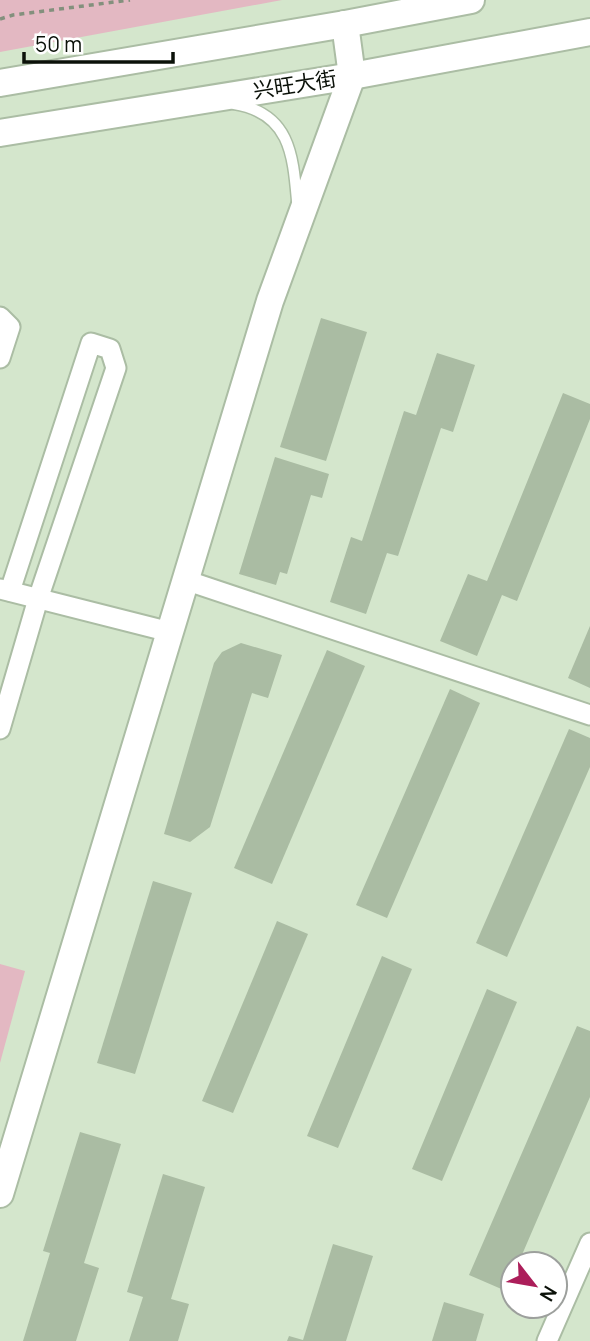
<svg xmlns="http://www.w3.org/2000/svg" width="590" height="1341" font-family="Manrope,'Noto Sans SC',sans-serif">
<rect width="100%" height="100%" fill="#d4e6cc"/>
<g fill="#e3b8c2">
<path d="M0 0H282L0 52Z"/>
<path d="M0 964 25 971 0 1063Z"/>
</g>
<g fill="#aabca3">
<path d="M321 318 367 332 326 461 280 447Z"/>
<path d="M437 353 475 365 453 432 441 428 398 556 387 553 366 614 330 602 351 537 362 541 404 411 416 415Z"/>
<path d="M563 393 590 404V419L517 601 502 595 477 656 440 641 468 574 487 581Z"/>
<path d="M275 457 329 474 322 498 311 495 287 574 280 572 276 585 239 574Z"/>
<path d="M590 626V688L568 678Z"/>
<path d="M241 643 282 655 268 698 252 693 210 827 190 842 164 834 214 663 222 652Z"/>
<path d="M327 650 365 666 272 884 234 868Z"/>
<path d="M450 689 480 703 387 918 356 905Z"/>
<path d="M569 729 590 738V767L507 957 476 943Z"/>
<path d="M153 881 192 893 135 1074 97 1063Z"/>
<path d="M277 921 308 934 233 1113 202 1101Z"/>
<path d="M382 956 412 969 338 1148 307 1136Z"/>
<path d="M487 989 517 1002 442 1181 412 1169Z"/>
<path d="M577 1026 590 1031V1097L518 1264H513V1275L506 1291 469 1275Z"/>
<path d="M80 1132 121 1144 84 1263 99 1268 76 1341H23L50 1253 43 1251Z"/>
<path d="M163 1174 205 1187 171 1299 189 1304 178 1341H129L143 1297 127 1292Z"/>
<path d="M333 1244 373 1256 346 1341H287L289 1336 303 1340Z"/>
<path d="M444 1302 484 1314 476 1341H432Z"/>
</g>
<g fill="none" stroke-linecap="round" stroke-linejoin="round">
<g stroke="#abbda4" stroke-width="13">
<path id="lane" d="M234 104C290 113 293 155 297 201"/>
</g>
<g stroke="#abbda4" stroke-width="23">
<g id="street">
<path d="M0 317 10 327 0 358"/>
<path d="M185 580 590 715"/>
<path d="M0 589 170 632"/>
<path d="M0 729 38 599 116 368 110 349 91 343 10 591"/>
<path d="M547 1341 590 1243"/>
</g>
</g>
<g stroke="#abbda4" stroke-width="30">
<g id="secondary">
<path d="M0 83 345 24 471 0"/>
<path d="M0 133 352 76 590 32"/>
<path d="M0 1194 270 301 352 76 345 24"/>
</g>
</g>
<path stroke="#83907d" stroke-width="3.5" stroke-dasharray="5 5" stroke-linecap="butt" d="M0 19 13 15 130 0"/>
<use href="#lane" stroke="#fff" stroke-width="10"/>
<use href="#street" stroke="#fff" stroke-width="19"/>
<use href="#secondary" stroke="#fff" stroke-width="26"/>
</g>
<g text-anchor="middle" stroke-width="5" stroke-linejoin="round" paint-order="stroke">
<g font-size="21" fill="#0b1109" stroke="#fff">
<text transform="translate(295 85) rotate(-9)" y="7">兴旺大街</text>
</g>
</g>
<g transform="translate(534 1285) rotate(121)"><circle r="33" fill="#ffffff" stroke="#9da09d" stroke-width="2"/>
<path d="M0-5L12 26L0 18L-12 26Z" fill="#ac1e5a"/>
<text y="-10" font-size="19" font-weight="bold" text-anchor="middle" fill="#0b1109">N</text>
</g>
<path d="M24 52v10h149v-10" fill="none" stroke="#0b1109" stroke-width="3.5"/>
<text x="35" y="52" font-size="21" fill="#0b1109" stroke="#ffffff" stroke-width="5" paint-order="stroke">50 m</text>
</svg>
